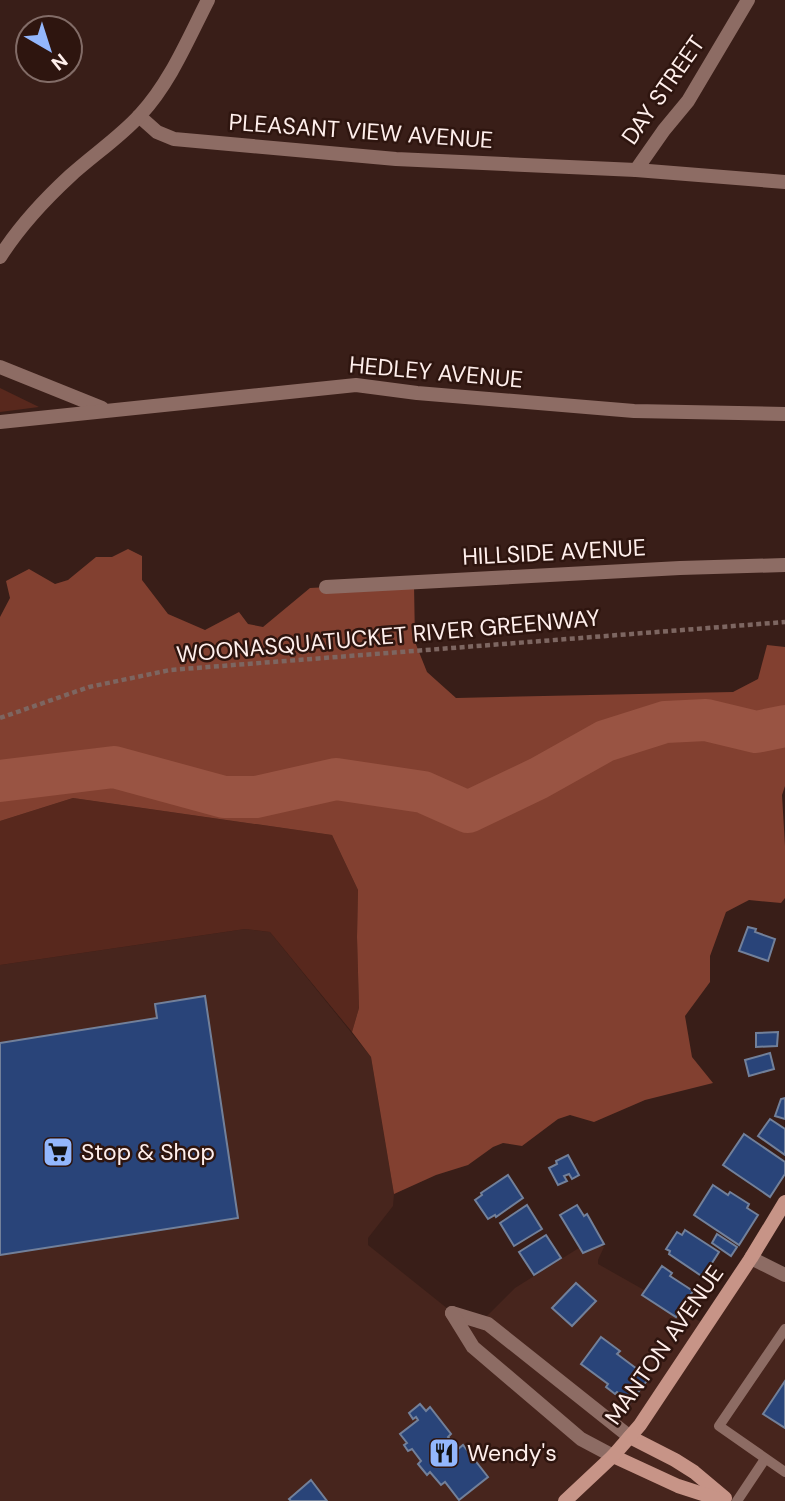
<svg xmlns="http://www.w3.org/2000/svg" width="785" height="1501" font-family="'DM Sans',sans-serif">
<rect width="100%" height="100%" fill="#391e18"/>
<path fill="#47251d" d="M245 929 270 932 371 1057 394 1194 393 1206 368 1238V1245L463 1321 475 1328 515 1288 590 1241 604 1247 598 1260V1264L706 1325 753 1260 785 1276V1501H0V965Z"/>
<g fill="#58281d">
<path d="M0 388 39 407 0 412Z"/>
<path d="M73 798 332 835 358 890 357 937 359 1008 352 1032 270 932 245 929 0 965V821Z"/>
</g>
<path fill="#824030" d="M128 549 142 556V580L168 614 205 630 239 612 248 624 263 627 310 588 402 583 414 584 415 642 427 672 456 698 733 692 758 679 767 645 785 647V786L782 795 785 846V898L781 903 749 900 726 912 710 956V982L685 1016 692 1057 713 1083 645 1100 594 1122 570 1115 558 1119 522 1146 503 1143 493 1147 468 1165 436 1175 394 1194 371 1057 352 1032 359 1008 357 937 358 890 332 835 73 798 0 821V617L10 598 6 581 29 569 55 584 68 580 96 557H112Z"/>
<g fill="none" stroke-linecap="round" stroke-linejoin="round">
<path stroke="#995443" stroke-width="42" d="M0 781 114 767 224 797H256L336 779 423 792 468 812 539 778 605 741 665 722 706 720 756 732 785 726"/>
</g>
<g fill="#294479" stroke="#72809a" stroke-width="2">
<path d="M748 927 756 929 755 932 775 939 768 961 739 951Z"/>
<path d="M205 996 238 1218 0 1255V1043L157 1018 155 1004Z"/>
<path d="M778 1032 777 1046 756 1047V1033Z"/>
<path d="M770 1053 774 1069 749 1076 745 1060Z"/>
<path d="M785 1098V1119L775 1116 781 1099Z"/>
<path d="M770 1119 785 1129V1155L758 1136Z"/>
<path d="M744 1134 785 1162V1174L770 1197 723 1165Z"/>
<path d="M568 1155 579 1175 572 1179 569 1174 564 1176 567 1181 558 1185 549 1168 557 1164 556 1161Z"/>
<path d="M508 1175 523 1198 496 1217 495 1215 488 1219 475 1200 482 1195 481 1193Z"/>
<path d="M713 1185 728 1195 730 1192 749 1204 747 1208 758 1215 739 1245 694 1215Z"/>
<path d="M527 1205 542 1229 514 1246 500 1223Z"/>
<path d="M577 1205 584 1216 587 1214 604 1244 583 1253 560 1215Z"/>
<path d="M685 1230 719 1252 703 1277 669 1254 670 1251 666 1249 677 1232 682 1235Z"/>
<path d="M717 1234 737 1247 731 1256 712 1243Z"/>
<path d="M546 1235 561 1258 534 1275 519 1252Z"/>
<path d="M662 1266 672 1273 670 1276 693 1291 676 1317 642 1295Z"/>
<path d="M576 1283 596 1301 572 1326 552 1308Z"/>
<path d="M601 1337 620 1351 617 1354 649 1378 630 1403 617 1392 615 1394 606 1387 608 1384 581 1364Z"/>
<path d="M785 1381V1428L763 1414Z"/>
<path d="M420 1404 426 1411 430 1407 451 1434 448 1437 458 1449 463 1445 488 1477 459 1500 445 1482 441 1485 430 1472 427 1475 418 1464 421 1461 412 1449 408 1451 404 1445 407 1443 400 1434 418 1420 416 1417 413 1419 409 1413Z"/>
<path d="M311 1480 327 1501H291L289 1499Z"/>
</g>
<g fill="none" stroke-linecap="round" stroke-linejoin="round">
<path stroke="#7d6661" stroke-width="4.5" stroke-dasharray="5 3.5" stroke-linecap="butt" d="M0 718 89 687 170 670 785 622"/>
<g stroke="#8d6c64" stroke-width="10">
<path d="M785 1329 719 1426 785 1472"/>
<path d="M737 1501 765 1459"/>
</g>
<g stroke="#8d6c64" stroke-width="14">
<path d="M139 116 157 132 174 139 396 159 636 170 785 182"/>
<path d="M636 170 664 130 688 101 748 0"/>
<path d="M0 257C19 227 44 200 70 176 93 155 119 138 140 115 170 83 188 39 208 0"/>
<path d="M0 367 102 408"/>
<path d="M0 422 356 385 417 393 634 411 785 414"/>
<path d="M326 587 680 568 785 565"/>
<path d="M751 1258 785 1275"/>
<path d="M452 1313 488 1324 630 1437"/>
<path d="M452 1313 473 1347 581 1439 613 1456"/>
</g>
<g stroke="#c79487" stroke-width="14">
<path d="M630 1437 675 1460 694 1472 725 1498"/>
<path d="M613 1456 678 1486 724 1501"/>
<path d="M565 1501 613 1456 640 1425 751 1258 785 1202"/>
</g>
</g>
<defs>
<g id="supermarket-square" transform="scale(1.575)"><rect x="-9" y="-9" width="18" height="18" rx="4" fill="#93b7fd" stroke="#2e150f"/><path d="M-6-5.5h2.5l.6 2H6L4.5 2H-2.5L-4.4-4H-6ZM-1.5 3.2a1.3 1.3 0 1 0 .1 0ZM3 3.2a1.3 1.3 0 1 0 .1 0Z" fill="#111"/></g>
<g id="restaurant-square" transform="scale(1.575)"><rect x="-9" y="-9" width="18" height="18" rx="4" fill="#93b7fd" stroke="#2e150f"/><path d="M-5-6h1v4h1v-4h1v4h1v-4h1v5L-1.5 .5V6h-2V.5L-5-1ZM5-6V6H3V1.5H1.5Q1.5-4 5-6Z" fill="#111"/></g>
</defs>
<g fill-rule="evenodd">
<use href="#supermarket-square" x="58" y="1152"/>
<use href="#restaurant-square" x="444" y="1453"/>
</g>
<g text-anchor="middle" stroke-width="5" stroke-linejoin="round" paint-order="stroke">
<g font-size="23" fill="#ffefec" stroke="#2e150f">
<text transform="translate(663 90) rotate(-55)" y="8">DAY STREET</text>
<text transform="translate(361 131) rotate(4)" y="8">PLEASANT VIEW AVENUE</text>
<text transform="translate(436 372) rotate(5)" y="8">HEDLEY AVENUE</text>
<text transform="translate(554 552) rotate(-3)" y="8">HILLSIDE AVENUE</text>
<text transform="translate(388 636) rotate(-5)" y="8">WOONASQUATUCKET RIVER GREENWAY</text>
<text transform="translate(664 1345) rotate(-55)" y="8">MANTON AVENUE</text>
</g>
<g font-size="23" fill="#ffefec" stroke="#2e150f" text-anchor="start">
<text x="81" y="1160">Stop &amp; Shop</text>
<text x="467" y="1461">Wendy's</text>
</g>
</g>
<g transform="translate(49 49) rotate(141)"><circle r="33" fill="#2e150f" stroke="#826c67" stroke-width="2"/>
<path d="M0-5L12 26L0 18L-12 26Z" fill="#93b7fd"/>
<text y="-10" font-size="19" font-weight="bold" text-anchor="middle" fill="#ffefec">N</text>
</g>
</svg>
